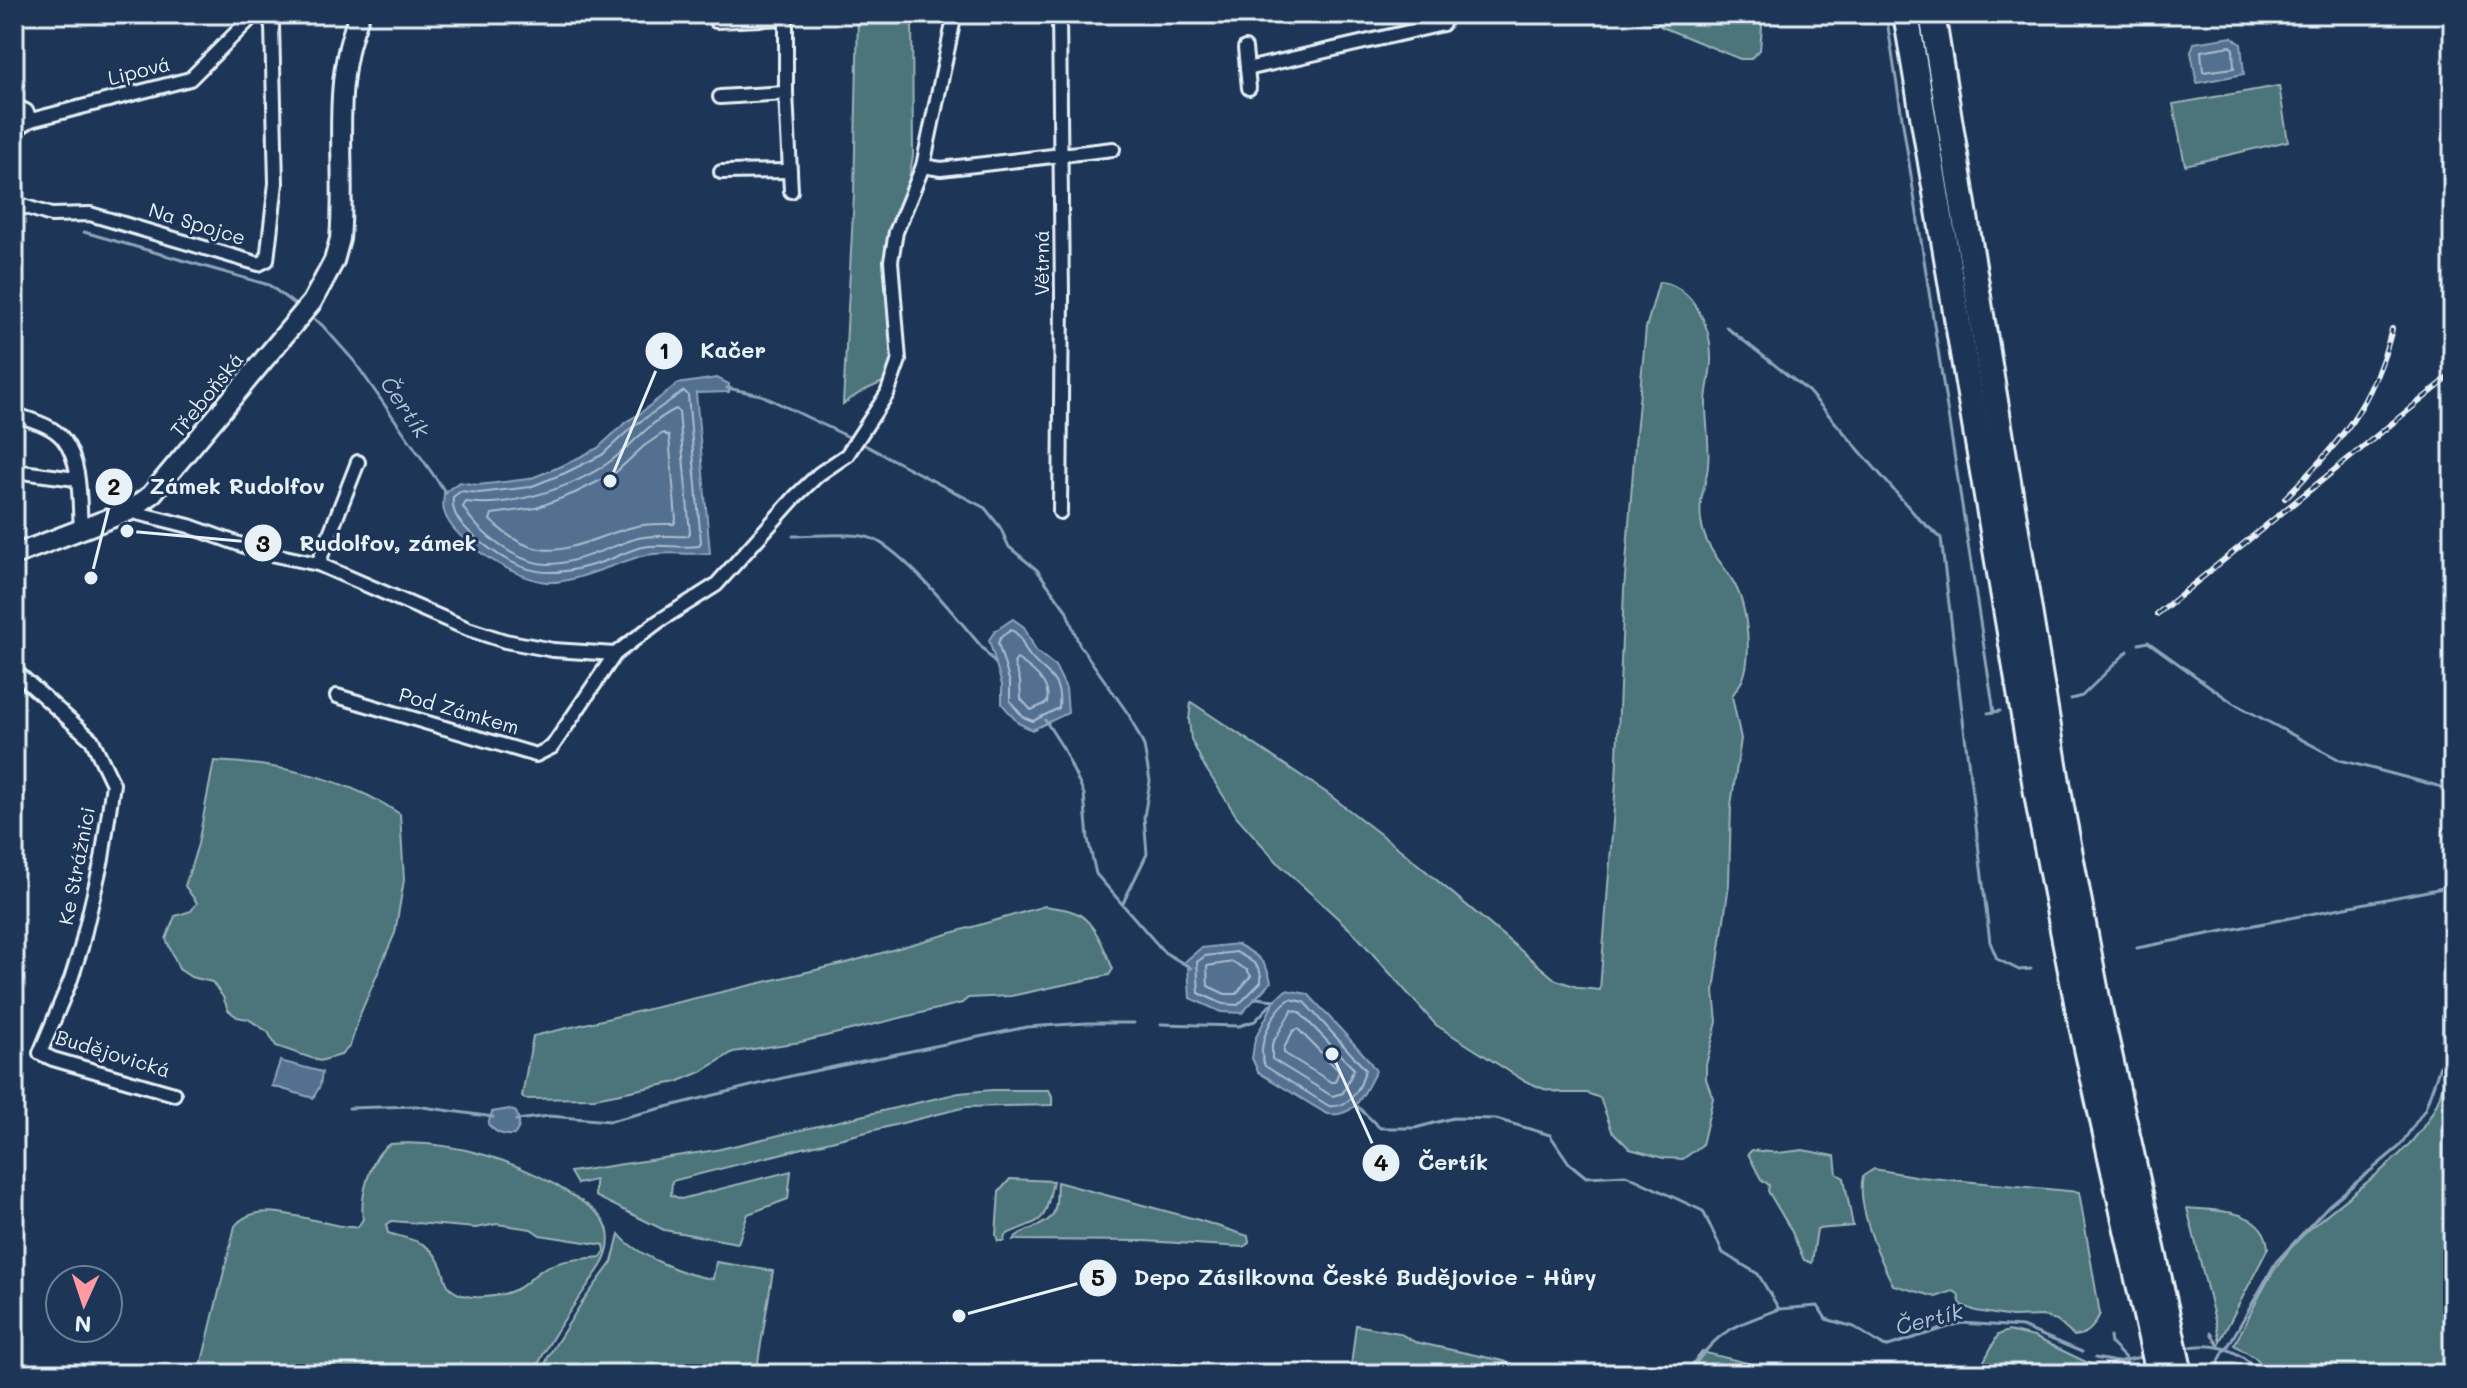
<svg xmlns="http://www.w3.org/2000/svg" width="2467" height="1388" font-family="Mali,sans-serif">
<rect width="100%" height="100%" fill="#1d3557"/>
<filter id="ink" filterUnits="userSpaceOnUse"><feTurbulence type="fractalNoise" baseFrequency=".0125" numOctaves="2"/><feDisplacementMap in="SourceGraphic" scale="16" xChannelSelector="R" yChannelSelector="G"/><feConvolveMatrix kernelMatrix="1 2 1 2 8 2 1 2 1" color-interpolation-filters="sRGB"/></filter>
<g filter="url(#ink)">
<g fill="#4b757a" stroke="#9ab3b9" stroke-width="2" fill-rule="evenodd">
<path d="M858 14H912L913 156 908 184 885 247 892 356 885 381 861 392 843 404 854 194Z"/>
<path d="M1643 14H1763L1760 50 1750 59H1740L1662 27Z"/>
<path d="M2279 86 2288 141 2185 165 2173 104Z"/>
<path d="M1659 282C1692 284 1711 326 1711 356 1712 372 1706 388 1706 404 1706 425 1710 445 1708 466 1706 485 1698 501 1701 520 1705 551 1722 560 1735 585 1747 607 1753 657 1742 681 1739 686 1735 691 1732 696L1741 739 1731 805 1729 884 1714 991 1717 1022 1706 1065V1079L1713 1098 1702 1145 1683 1159 1663 1158 1630 1149 1612 1131 1600 1098 1587 1093H1563L1544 1089 1523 1080 1436 1025 1355 934 1280 865 1237 817 1203 764 1191 739 1189 720 1191 702 1327 793 1402 851 1556 980 1580 988 1600 990 1616 782 1624 590 1635 444 1646 328Z"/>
<path d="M214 761C278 764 347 778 400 814L404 880 395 933 361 1012 350 1046 341 1055 320 1061 276 1046 268 1032 248 1019 237 1017 228 1010 223 997 212 982 191 977 179 969 166 939 175 916 191 911 197 903 185 886 198 844Z"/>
<path d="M2453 898V1374H2270L2257 1359 2234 1345C2249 1318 2266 1278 2285 1255 2328 1201 2407 1168 2436 1105 2447 1081 2447 1052 2447 1027 2449 984 2447 940 2453 898Z"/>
<path d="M1045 906C1053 908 1063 908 1071 911 1094 917 1104 949 1113 969L1109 975 1011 996 968 998 962 1003 801 1042 733 1052 701 1072 677 1082 595 1098 525 1099 522 1096 533 1036 850 962Z"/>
<path d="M992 1090H1049L1052 1096V1105L966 1107 672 1181 671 1195 681 1199 791 1171 788 1199 748 1214 738 1243 664 1230 595 1196V1180L577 1184 570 1172 716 1150 959 1093Z"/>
<path d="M390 1144C453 1139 523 1162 575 1197 595 1210 613 1220 608 1248 606 1262 595 1274 588 1285 568 1314 547 1342 534 1374H199L235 1226C261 1193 323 1230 358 1227L363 1219C360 1198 370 1155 390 1144ZM392 1221 476 1228 497 1224 531 1229 540 1235 604 1245 605 1251 601 1257C583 1259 564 1259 547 1267 535 1272 529 1283 517 1289 501 1297 467 1302 452 1290 445 1285 445 1275 442 1268 431 1240 414 1241 388 1233L386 1225Z"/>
<path d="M1752 1150 1778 1153 1803 1150 1835 1156 1837 1174 1844 1178 1853 1226 1817 1229 1812 1263 1804 1260 1791 1230 1768 1191 1769 1185 1761 1179 1748 1154Z"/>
<path d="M1874 1169 1920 1177 2079 1192 2100 1314C2094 1326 2089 1335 2074 1336L2056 1320 2043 1316 2012 1317 1976 1311 1961 1305 1958 1294 1953 1291 1936 1297 1893 1285C1879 1257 1856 1207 1863 1176Z"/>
<path d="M1010 1179 1053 1181C1043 1228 1046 1216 1005 1235L1004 1241H998L996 1235 999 1192Z"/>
<path d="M1057 1182 1199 1220 1248 1236 1249 1243 1243 1247 1145 1241 1013 1240C1019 1229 1042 1229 1052 1216 1058 1207 1056 1192 1057 1182Z"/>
<path d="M2187 1208C2216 1211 2265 1208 2268 1248L2220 1341Z"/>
<path d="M619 1234C635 1255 687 1276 713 1279L716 1262 773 1271 756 1374H541L549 1355 581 1304 612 1262Z"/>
<path d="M1356 1325 1399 1333 1415 1342 1503 1361 1534 1374H1350Z"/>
<path d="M2008 1331 2034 1337 2111 1374H1977L1998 1335Z"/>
<path d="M1702 1352 1792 1374H1684Z"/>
</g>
<g fill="#537091" stroke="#8fa4ba" stroke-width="2">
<path d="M2232 37 2241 44 2244 74 2197 83 2191 52 2194 43Z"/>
<path d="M717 378 729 384V392L696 393 710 553C688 556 664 550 642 556 618 562 572 584 547 582 518 580 452 542 444 511 442 506 444 498 444 493L459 482 478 485 529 479 562 466 598 448 627 421 638 415 677 384Z"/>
<path d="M1013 619 1024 627 1036 651 1055 666 1066 688 1068 713 1032 730 1018 723 1002 704V685L989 640 995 631Z"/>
<path d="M1237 944C1256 954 1267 961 1271 982L1242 1013 1221 1012 1190 998 1188 966 1183 963 1201 948Z"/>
<path d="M1286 990 1308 994 1367 1058 1376 1071C1363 1093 1357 1118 1327 1114L1258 1072 1252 1058 1255 1039 1275 1000Z"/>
<path d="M280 1061 322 1072 320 1086 313 1098 272 1086Z"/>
<path d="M509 1109 516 1112C520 1121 521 1127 514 1135 503 1136 496 1133 488 1124L492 1112Z"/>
</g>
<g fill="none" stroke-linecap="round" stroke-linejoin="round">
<g stroke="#acbdcf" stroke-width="2">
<path d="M2230 46 2233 49 2234 68 2203 72 2201 51Z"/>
<path d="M684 391 688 395 701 542 699 546C681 549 661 543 643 547 631 549 619 556 608 560 552 580 522 577 476 538 463 526 451 516 453 497L461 491 479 493 530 487 565 473 602 455 631 428Z"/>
<path d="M676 409 679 412 690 533 688 536C672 537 654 534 638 538 614 545 573 565 548 564 516 563 479 534 463 507L466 502C509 508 572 488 608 463 631 447 650 421 676 409Z"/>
<path d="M663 433 669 436 676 520 674 524C662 524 649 523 637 526 575 541 546 574 490 520L492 514 536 508 575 493 615 473 644 446Z"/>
<path d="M1011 630C1022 634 1022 646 1029 655 1045 676 1062 675 1059 708L1033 721 1023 717 1010 701V683L998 643 1001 637Z"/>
<path d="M1017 659C1031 668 1052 683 1047 703L1031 710 1021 699 1020 681 1014 663Z"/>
<path d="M1236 952C1249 959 1263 965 1261 982L1238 1005 1223 1004 1199 993 1197 962 1205 956Z"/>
<path d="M1233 962 1247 970 1251 976 1236 994H1225L1208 986 1207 966Z"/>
<path d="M1290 999 1304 1002 1365 1069C1362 1086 1350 1109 1329 1106L1265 1066C1255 1046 1273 1010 1290 999Z"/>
<path d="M1292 1010 1299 1012 1354 1069 1343 1093 1332 1096 1272 1059V1044Z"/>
<path d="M1298 1029 1339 1071 1335 1082H1331L1284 1053V1048L1293 1031Z"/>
</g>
<g stroke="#8fa4ba" stroke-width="3">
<path d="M1886 14 1994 712"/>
<path d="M84 232 269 285 298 307"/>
<path d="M310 316 322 325 354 361 446 493"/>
<path d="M1726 327 1808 391 1918 518 1941 538 1990 942 1997 959 2019 970 2031 969"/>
<path d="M727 388 761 395 853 439"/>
<path d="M859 442 985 508 1000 527 1009 547 1037 570 1066 610 1079 644 1129 715 1144 746 1150 781 1144 817 1147 854 1123 903"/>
<path d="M793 536C814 536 847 532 867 537 902 545 970 634 995 663"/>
<path d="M2139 644 2148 642 2233 703 2340 760 2453 790"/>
<path d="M2071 699 2082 696 2128 651"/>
<path d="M1988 713 2000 711"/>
<path d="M1045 720 1063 748 1084 794 1088 839 1096 874 1164 952 1191 968"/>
<path d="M2137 948 2448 887"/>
<path d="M1255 998 1276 1000"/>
<path d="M1161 1024 1239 1026 1255 1021 1275 1000"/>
<path d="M1357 1106 1380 1128H1415L1453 1118 1496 1119 1550 1135 1569 1163 1586 1177 1626 1175 1703 1211 1723 1253 1758 1274 1779 1309 1818 1306 1826 1319 1854 1327 1885 1347 1961 1323 2022 1327 2082 1352"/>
<path d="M349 1108 416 1106 493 1117"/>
<path d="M516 1120 549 1116 610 1121 795 1075 1027 1027 1087 1023H1134"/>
<path d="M2211 1333 2219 1346"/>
<path d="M2110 1337 2111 1344 2127 1360 2120 1374"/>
<path d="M2185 1348C2216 1341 2241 1350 2261 1374"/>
<path d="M2227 1348 2276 1262 2328 1206 2399 1147 2425 1109 2442 1060 2445 918 2453 865"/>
<path d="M2095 1358 2116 1362 2146 1356"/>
<path d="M2220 1367 2219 1361 2225 1349"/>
<path d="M1688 1374C1719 1329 1730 1328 1779 1309"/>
</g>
<g stroke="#e8f1f8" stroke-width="18">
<g id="street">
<path d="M786 14V93L791 191"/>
<path d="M1059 14 1062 296 1060 512"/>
<path d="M716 21 786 18"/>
<path d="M1245 48 1249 88"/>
<path d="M1247 69 1443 24V14"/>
<path d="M720 97 786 93"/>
<path d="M14 105 26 111 31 120"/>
<path d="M14 131 31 120 190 79 255 14"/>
<path d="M923 166 941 169 1113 149"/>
<path d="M721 172 790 171"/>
<path d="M14 203 51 215 90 214 259 264 267 260 276 183 272 26 267 14"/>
<path d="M14 414C30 420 53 425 64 440 82 464 79 503 81 531"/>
<path d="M14 471 76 479"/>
<path d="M129 511 189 526 261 552 318 564 468 629 505 641 553 650 615 654"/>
<path d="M318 564 358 462"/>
<path d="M14 670 92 740 113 784 102 859 81 948 71 979 40 1053 53 1059 174 1094"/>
<path d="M337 696 536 755 552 747 615 654 659 621 716 585 796 496 819 474 847 455 887 394 899 360 891 261 896 232 923 166 955 14"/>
</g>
</g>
<g stroke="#e8f1f8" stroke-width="24">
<path id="secondary" d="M14 555 129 511 151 495 312 302 334 261 340 239C347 165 329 84 360 14"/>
</g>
<g stroke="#e8f1f8" stroke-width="30">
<g id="highway">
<path d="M1906 14 2040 811 2079 1012 2159 1374"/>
<path d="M1932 14 2061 807 2099 1009 2180 1374"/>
</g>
</g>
<use href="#street" stroke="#1d3557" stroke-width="12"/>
<use href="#secondary" stroke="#1d3557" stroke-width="18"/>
<use href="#highway" stroke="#1d3557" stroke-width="24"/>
<g stroke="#e8f1f8" stroke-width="6">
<g id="rail">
<path d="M2285 498C2340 442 2372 407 2392 329"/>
<path d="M2157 614 2453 374"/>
</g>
</g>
<use href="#rail" stroke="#1d3557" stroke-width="3" stroke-dasharray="9" stroke-linecap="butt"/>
</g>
</g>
<g text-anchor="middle" stroke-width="6" stroke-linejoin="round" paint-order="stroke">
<g font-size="20" fill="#e8f1f8" stroke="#1d3557">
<text transform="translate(139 71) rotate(-14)" y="7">Lipová</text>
<text transform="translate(197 224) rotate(17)" y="7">Na Spojce</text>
<text transform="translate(1042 263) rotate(-90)" y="7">Větrná</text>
<text transform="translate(207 395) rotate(-51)" y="7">Třeboňská</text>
<text transform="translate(459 711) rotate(16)" y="7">Pod Zámkem</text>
<text transform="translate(77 866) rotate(-79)" y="7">Ke Strážnici</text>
<text transform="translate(113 1054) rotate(17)" y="7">Budějovická</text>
</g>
<g font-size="22" font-style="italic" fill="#b4c4d4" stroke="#1d3557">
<text transform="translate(405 407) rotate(56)" y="8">Čertík</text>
<text transform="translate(1929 1319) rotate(-14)" y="8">Čertík</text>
</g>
</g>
<path fill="none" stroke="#e8f1f8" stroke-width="3" d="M610 481L664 351M91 578L114 487M127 531L263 543M1332 1054L1381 1163M959 1316L1098 1278"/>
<g fill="#e8f1f8" stroke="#1d3557" stroke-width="3">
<circle cx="610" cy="481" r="8"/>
<circle cx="91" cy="578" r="8"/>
<circle cx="127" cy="531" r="8"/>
<circle cx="1332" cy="1054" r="8"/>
<circle cx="959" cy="1316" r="8"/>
<circle cx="664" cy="351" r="20"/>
<circle cx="114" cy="487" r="20"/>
<circle cx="263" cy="543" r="20"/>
<circle cx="1381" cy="1163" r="20"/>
<circle cx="1098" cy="1278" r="20"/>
</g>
<g font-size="24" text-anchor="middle" font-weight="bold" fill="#111">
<text x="664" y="359">1</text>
<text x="114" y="495">2</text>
<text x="263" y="552">3</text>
<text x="1381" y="1171">4</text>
<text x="1098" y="1286">5</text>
</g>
<g font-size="22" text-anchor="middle" font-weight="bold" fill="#e8f1f8" stroke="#1d3557" stroke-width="6" stroke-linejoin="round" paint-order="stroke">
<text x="733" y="358">Kačer</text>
<text x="237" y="494">Zámek Rudolfov</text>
<text x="388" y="551">Rudolfov, zámek</text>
<text x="1453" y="1170">Čertík</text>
<text x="1365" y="1285">Depo Zásilkovna České Budějovice - Hůry</text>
</g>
<rect width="2467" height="1388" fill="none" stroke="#1d3557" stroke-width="48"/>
<rect x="24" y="24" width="2419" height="1340" fill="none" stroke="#e8f1f8" stroke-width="3" filter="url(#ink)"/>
<g transform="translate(84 1304) rotate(183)"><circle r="38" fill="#1d3557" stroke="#6e8097" stroke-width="2"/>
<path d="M0-6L14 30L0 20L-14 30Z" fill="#ff9aa2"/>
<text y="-12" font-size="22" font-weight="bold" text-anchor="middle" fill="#e8f1f8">N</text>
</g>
</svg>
